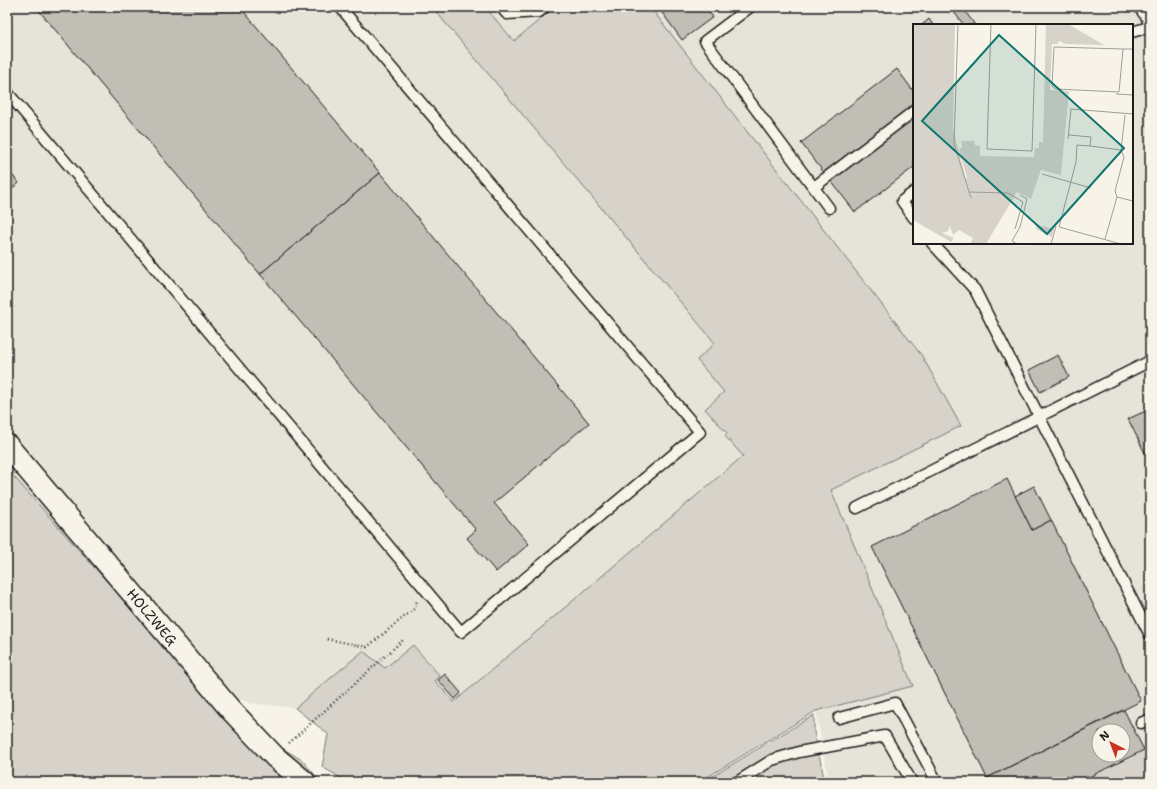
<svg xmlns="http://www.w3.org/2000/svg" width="1157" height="789" font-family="'Shantell Sans',sans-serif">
<rect width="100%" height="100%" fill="#f7f3e8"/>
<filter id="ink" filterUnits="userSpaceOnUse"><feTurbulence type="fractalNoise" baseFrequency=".025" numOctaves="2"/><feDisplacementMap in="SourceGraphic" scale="8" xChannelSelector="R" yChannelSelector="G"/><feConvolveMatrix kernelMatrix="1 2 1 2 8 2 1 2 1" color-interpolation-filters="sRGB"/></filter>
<g filter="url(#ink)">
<path fill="#e6e3d9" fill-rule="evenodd" d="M7 7H1150V782H829L816 711 699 782H348L322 767 328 734 295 708 250 703 197 683 7 469ZM914 25H1132V243H914ZM1099 731H1123V755H1099Z"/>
<g fill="#d7d3cb" stroke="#7a7874">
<path d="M432 7H485L514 41 555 7H650L922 356 961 426 831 490 913 686 816 711 699 782H348L322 767 328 734 295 708 363 651 385 668 413 645 440 676 435 681 454 702 743 456 725 436 727 433 705 409 724 392 697 360 715 343Z"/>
<path d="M7 469 197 683 262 736 302 760 321 782H7Z"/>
<path d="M814 715V732L825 782H703Z"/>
<path d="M1150 745V782H1079Z"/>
</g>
<g fill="#c0beb5" stroke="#1c1c1c" fill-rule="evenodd">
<path d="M36 7H240L380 173 260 274Z"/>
<path d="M658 7H705L713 17 682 40Z"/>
<path d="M950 7H962L975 25H964Z"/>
<path d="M929 19 933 25H922Z"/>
<path d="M897 69 914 92V106L825 174 801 143Z"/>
<path d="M914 117V167L855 212 831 181Z"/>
<path d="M7 169 19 183 7 193Z"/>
<path d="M380 173 589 423 494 503 529 544 496 572 467 538 476 530 260 274Z"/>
<path d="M1058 355 1069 377 1040 392 1029 370Z"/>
<path d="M1150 409V451L1145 453 1128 419Z"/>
<path d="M1007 479 1032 530 1051 520 1141 701 987 778 872 547Z"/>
<path d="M1034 486 1051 520 1032 530 1015 496Z"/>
<path d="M445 674 461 693 455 699 438 680Z"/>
<path d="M1124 710 1144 750 1079 782H989L987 778ZM1099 731H1123V755H1099Z"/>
</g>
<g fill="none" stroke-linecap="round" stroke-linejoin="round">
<g stroke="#1c1c1c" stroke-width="13">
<g id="service">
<path d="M501 7 507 14 539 12 545 7"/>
<path d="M750 7 705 41 829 208"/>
<path d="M1139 7 1147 18 1150 27"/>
<path d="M1132 32 1149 27"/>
<path d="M7 92 461 632 700 432 340 7"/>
<path d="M814 187 914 111"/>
<path d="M914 192 902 201 914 218"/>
<path d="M932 243 975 290 1150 635"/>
<path d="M857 508 1150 361"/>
<path d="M839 718 895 703 937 782"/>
<path d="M1141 723 1150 719"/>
<path d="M737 782 772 760 799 752 885 736 912 782"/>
</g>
</g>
<g stroke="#1c1c1c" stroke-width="24">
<path id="minor" d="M7 445 230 709 275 757 305 782"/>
</g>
<g stroke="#1c1c1c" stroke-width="2.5" stroke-dasharray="1 3" stroke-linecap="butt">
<path d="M327 639 367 647 414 609 417 601"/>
<path d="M289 743 403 640"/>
</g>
<use href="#service" stroke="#f7f3e8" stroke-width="10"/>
<use href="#minor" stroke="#f7f3e8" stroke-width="21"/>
</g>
</g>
<g text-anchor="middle" stroke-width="4" stroke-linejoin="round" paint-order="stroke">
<g font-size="14" fill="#1c1c1c" stroke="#f7f3e8">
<text transform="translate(152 617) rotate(50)" y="5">HOLZWEG</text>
</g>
</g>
<g transform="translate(913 24)">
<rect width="220" height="220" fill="#f7f3e8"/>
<path d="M0 0H42L40 105 53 155 54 153 46 126 49 123 48 117H61L62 121 67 122V132L121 133 122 124H126V118H130L133 0H155L191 21 220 22 153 20 146 17 144 20H139L137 66 156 67 148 151 128 146 118 175 104 168 73 220H57L60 214 46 206 40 211 37 202 35 207 29 209 41 214 38 218 0 196ZM124 201 141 205 139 213 123 205Z" fill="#d7d3cb"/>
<path fill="none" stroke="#9f9d96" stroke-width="1" d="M45 0 41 120 58 174M78 0 74 125 119 127 123 0M210 25 141 23 139 62 143 65 206 68 210 25H220M203 70 220 71M212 91 208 126 211 133 202 167 204 173 220 177M156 111 178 113 177 122 208 126M155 115 158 85 220 90M177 122 164 121 163 138 146 203 208 220M129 150 178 164M56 168 95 169 110 178 102 205M192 215 204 173M104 220 99 217 107 203 114 175 107 171M138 220 143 202"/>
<path fill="#0f766e" fill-opacity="0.15" stroke="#0f766e" stroke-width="2" d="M86 11 211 124 134 210 9 97Z"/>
<rect width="220" height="220" fill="none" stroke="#1c1c1c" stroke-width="2"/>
</g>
<rect width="1157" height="789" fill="none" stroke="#f7f3e8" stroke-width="24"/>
<rect x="12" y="12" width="1133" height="765" fill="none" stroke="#1c1c1c" stroke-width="1.5" filter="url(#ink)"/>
<g transform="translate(1111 743) rotate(318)"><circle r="19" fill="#f7f3e8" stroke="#9f9d96"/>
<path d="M0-3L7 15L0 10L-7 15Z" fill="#c8321e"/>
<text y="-6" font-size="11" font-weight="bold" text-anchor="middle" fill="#1c1c1c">N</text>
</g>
</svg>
